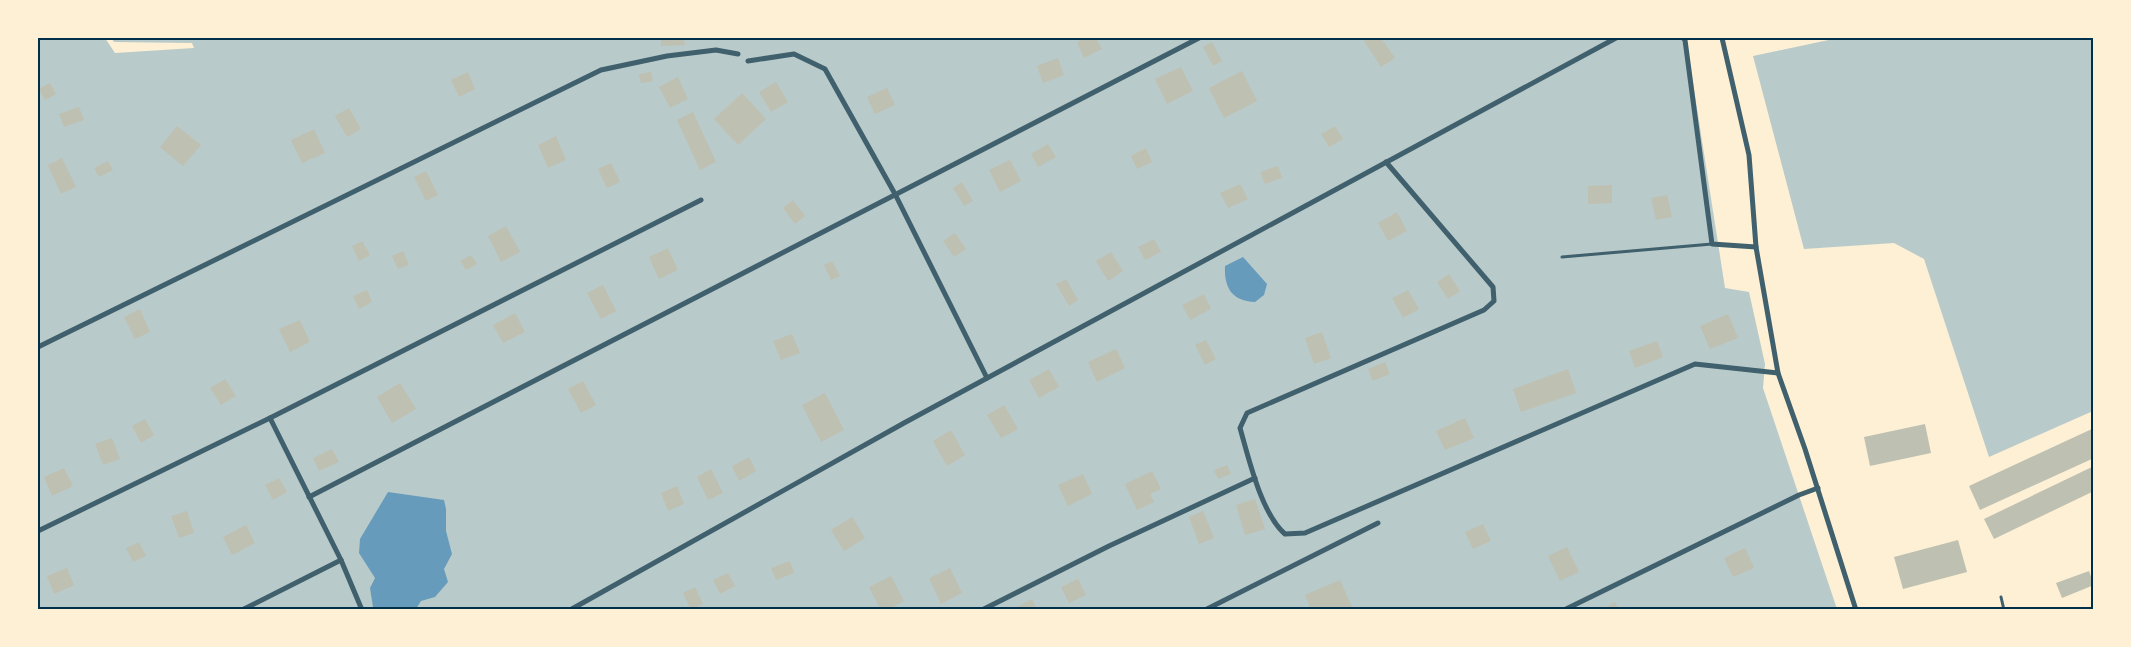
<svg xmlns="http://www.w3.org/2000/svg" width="2131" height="647" font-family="Arial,sans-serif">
<rect width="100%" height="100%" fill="#fdf0d5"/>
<g fill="#b9caca">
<path d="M38 38H105L115 53 194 48 192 43 114 42 111 38H1686L1725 288 1749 292 1765 364 1763 388 1837 609H38Z"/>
<path d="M1838 38H2093V411L1989 457 1924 259 1894 243 1804 249 1753 56Z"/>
</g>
<g fill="#669bbc">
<path d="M1243 257 1267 284 1264 295 1255 302C1232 301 1224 288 1225 266Z"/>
<path d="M388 492 444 500 446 509V531L452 554 444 569 448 582 435 597 421 601 416 609H376L373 607 370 588 375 578 359 553 360 539Z"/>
</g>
<g fill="#bec0b2">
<path d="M661 38H684L685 45 661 46Z"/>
<path d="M1086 38H1096L1102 49 1084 58 1077 42Z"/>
<path d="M1370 38H1381L1395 58 1381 67 1364 41Z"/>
<path d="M1212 42 1222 61 1213 66 1203 47Z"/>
<path d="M1058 58 1064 75 1043 83 1037 66Z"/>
<path d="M1181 67 1193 91 1167 104 1155 79Z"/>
<path d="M1242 71 1257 101 1224 118 1209 88Z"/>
<path d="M468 72 475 89 459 97 451 80Z"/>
<path d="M651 72 653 81 641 83 639 74Z"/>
<path d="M678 77 688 99 670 108 659 87Z"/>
<path d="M776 82 788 102 771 112 759 92Z"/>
<path d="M50 83 56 94 45 100 39 89Z"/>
<path d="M887 88 895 105 875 114 867 97Z"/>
<path d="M742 93 766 119 738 145 714 119Z"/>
<path d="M79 107 84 120 64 127 59 114Z"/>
<path d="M349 108 361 129 347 137 335 116Z"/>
<path d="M693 112 716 162 700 170 677 120Z"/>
<path d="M177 126 201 145 183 166 160 147Z"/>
<path d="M1335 126 1343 139 1329 147 1321 134Z"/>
<path d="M314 129 325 153 302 163 291 140Z"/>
<path d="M556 136 566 160 548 168 538 145Z"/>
<path d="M1048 144 1056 157 1038 167 1031 154Z"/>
<path d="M1146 148 1152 162 1137 169 1131 156Z"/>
<path d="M62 158 76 187 61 194 48 165Z"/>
<path d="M1010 160 1021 181 1000 192 989 170Z"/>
<path d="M108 161 113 170 99 177 94 168Z"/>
<path d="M611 163 620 182 607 188 598 169Z"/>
<path d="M1278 166 1282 178 1265 184 1260 172Z"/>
<path d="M426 171 438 195 426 201 414 177Z"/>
<path d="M962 182 973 201 964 206 953 188Z"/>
<path d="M1240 184 1248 199 1228 208 1220 193Z"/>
<path d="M1612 185V203L1588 204V186Z"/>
<path d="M1667 195 1672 217 1656 220 1651 198Z"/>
<path d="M793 200 805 216 795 224 783 208Z"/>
<path d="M1397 212 1407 231 1388 241 1378 223Z"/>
<path d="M506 226 520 252 501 262 488 236Z"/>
<path d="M955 233 966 249 954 257 943 241Z"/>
<path d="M1154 239 1161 252 1145 260 1138 247Z"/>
<path d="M362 241 370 255 359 261 352 246Z"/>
<path d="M668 248 678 270 659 279 649 257Z"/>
<path d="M403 251 409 265 398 269 392 256Z"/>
<path d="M1111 252 1123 271 1108 281 1096 261Z"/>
<path d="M471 255 477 264 466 270 460 261Z"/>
<path d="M832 261 840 276 831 280 824 265Z"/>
<path d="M1449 274 1460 291 1448 299 1437 282Z"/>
<path d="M1066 279 1078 300 1069 306 1056 284Z"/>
<path d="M603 285 616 311 601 319 587 293Z"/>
<path d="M367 290 372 302 359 309 353 296Z"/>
<path d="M1408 290 1419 309 1403 318 1392 298Z"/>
<path d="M1204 294 1211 309 1190 320 1182 305Z"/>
<path d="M140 309 150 332 135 339 124 317Z"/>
<path d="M515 313 525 332 503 343 493 325Z"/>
<path d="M1728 314 1738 338 1710 349 1700 326Z"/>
<path d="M300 320 310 342 290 352 279 329Z"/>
<path d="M1322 332 1331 358 1314 364 1305 338Z"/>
<path d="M792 334 800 353 781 360 773 341Z"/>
<path d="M1206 340 1216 359 1205 365 1195 345Z"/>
<path d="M1657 341 1663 357 1635 368 1629 351Z"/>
<path d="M1116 349 1125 368 1097 382 1088 362Z"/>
<path d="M1385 362 1390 374 1373 381 1368 369Z"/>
<path d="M1049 369 1059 387 1039 398 1029 380Z"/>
<path d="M1568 369 1576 393 1521 412 1513 389Z"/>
<path d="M225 379 236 396 221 405 210 388Z"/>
<path d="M583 381 596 405 581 413 568 389Z"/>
<path d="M400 383 416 409 392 423 377 397Z"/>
<path d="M825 393 844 430 821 442 802 405Z"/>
<path d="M1004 405 1018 429 1001 438 987 415Z"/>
<path d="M1465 418 1474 438 1445 450 1436 431Z"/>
<path d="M145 419 154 435 141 443 132 426Z"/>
<path d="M1925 424 1931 453 1870 466 1864 437Z"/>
<path d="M2094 428V458L1980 510 1969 486Z"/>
<path d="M951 430 965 455 947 466 933 441Z"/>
<path d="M112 438 120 459 103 465 95 444Z"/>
<path d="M332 449 339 462 319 471 313 458Z"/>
<path d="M749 457 756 471 739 481 732 466Z"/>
<path d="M1227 465 1231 474 1218 479 1214 470Z"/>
<path d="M2094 466V491L1994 539 1984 519Z"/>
<path d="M64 468 73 486 52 496 44 477Z"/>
<path d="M711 469 723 493 708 500 697 477Z"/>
<path d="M1152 471 1161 489 1150 494 1154 502 1137 510 1125 484Z"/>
<path d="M1083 474 1092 494 1068 506 1058 485Z"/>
<path d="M279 478 287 492 273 500 265 485Z"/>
<path d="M677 486 684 504 668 511 661 493Z"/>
<path d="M1255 499 1265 529 1245 535 1236 505Z"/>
<path d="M187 511 194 533 179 538 171 516Z"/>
<path d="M1203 511 1214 538 1199 544 1189 517Z"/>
<path d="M852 517 865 538 844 551 831 530Z"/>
<path d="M1483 524 1491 541 1473 549 1465 532Z"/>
<path d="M246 525 255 543 232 555 223 537Z"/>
<path d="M1958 540 1967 572 1903 589 1894 557Z"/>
<path d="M139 542 146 556 133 562 126 548Z"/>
<path d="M1567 547 1579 572 1560 581 1548 556Z"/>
<path d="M1745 548 1754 568 1733 577 1724 558Z"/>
<path d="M790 561 794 573 776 580 771 568Z"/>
<path d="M67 568 74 585 54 594 47 576Z"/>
<path d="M950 568 962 593 941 604 929 578Z"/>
<path d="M2089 571 2094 585 2062 598 2056 583Z"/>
<path d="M728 573 735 586 720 594 713 580Z"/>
<path d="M891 576 904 601 888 610H881L869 587Z"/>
<path d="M1078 579 1086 595 1069 603 1061 587Z"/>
<path d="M1340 580 1352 607 1346 610H1311L1305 595Z"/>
<path d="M695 587 703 604 691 610 683 593Z"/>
<path d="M1032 599 1037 610H1019L1017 607Z"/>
<path d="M1615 602 1619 610H1601Z"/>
</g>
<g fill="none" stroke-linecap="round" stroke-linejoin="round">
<g stroke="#3f606c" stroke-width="3">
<path d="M1562 257 1712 244"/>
<path d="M2001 597 2004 610"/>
</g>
<g stroke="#3f606c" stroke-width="5">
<path d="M1683 38 1685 40 1712 244 1756 247"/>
<path d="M1722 38 1749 155 1756 247 1778 373 1805 449 1856 610"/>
<path d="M748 61 794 54 825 69 895 194 987 378"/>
<path d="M1386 162 1493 287 1494 301 1484 310 1247 413 1240 428C1249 459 1261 513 1285 534L1305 533 1695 364 1778 373"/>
<path d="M38 347 601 70 667 56 716 50 738 54"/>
<path d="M270 418 341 560 362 610"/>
<path d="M309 497 1199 38"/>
<path d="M38 531 270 418 701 200"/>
<path d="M242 610 341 560"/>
<path d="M570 610 904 423 1616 38"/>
<path d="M982 610 1109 546 1255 478"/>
<path d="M1205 610 1378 523"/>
<path d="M1564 610 1799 495 1818 488"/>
</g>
</g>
<rect width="2131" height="647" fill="none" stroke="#fdf0d5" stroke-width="78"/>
<rect x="39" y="39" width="2053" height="569" fill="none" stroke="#003049" stroke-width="2"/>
</svg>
